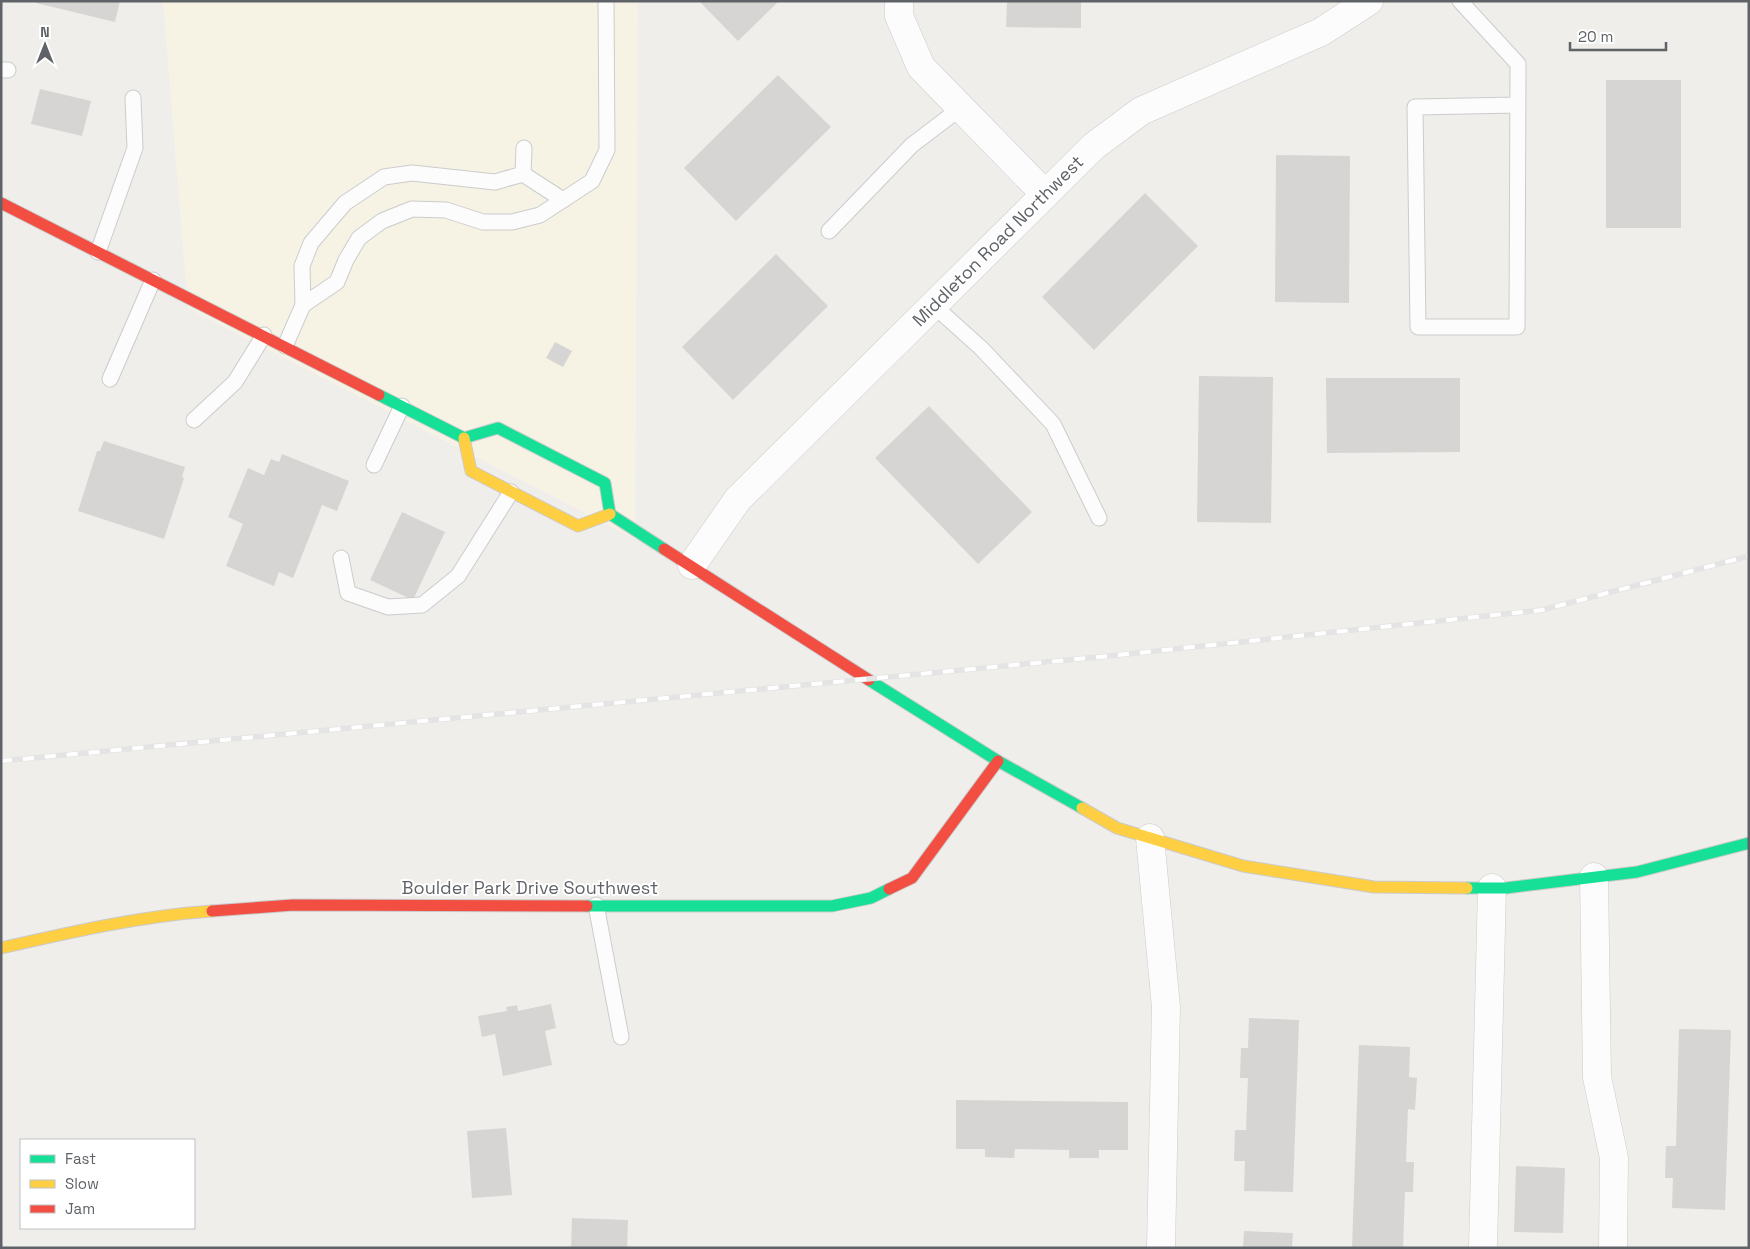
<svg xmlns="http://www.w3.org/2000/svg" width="1750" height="1249" font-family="'Space Grotesk',sans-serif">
<rect width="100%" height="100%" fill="#efeeea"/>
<path fill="#f7f3e4" d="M163 1H638L635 539 188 308Z"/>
<g fill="#d6d5d3">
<path d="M36 1H120L115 22 36 3Z"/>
<path d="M699 1H779L738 41Z"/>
<path d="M1007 1H1081V28L1006 27Z"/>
<path d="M778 75 831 127 736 221 684 168Z"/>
<rect x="1606" y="80" width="75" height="148"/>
<path d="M40 89 91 101 82 136 31 124Z"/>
<path d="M1276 155 1350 156 1349 303 1275 302Z"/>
<path d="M1145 193 1198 246 1094 350 1042 297Z"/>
<path d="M776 254 828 306 733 400 682 347Z"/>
<path d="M555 342 572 351 563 367 546 358Z"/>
<path d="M1199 376 1273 377 1271 523 1197 522Z"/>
<path d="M1326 378H1460V452L1327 453Z"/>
<path d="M929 406 1032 512 978 564 875 458Z"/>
<path d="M104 441 185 467 182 477 184 478 164 539 78 511 97 451H100Z"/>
<path d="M282 454 349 481 337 511 322 505 293 578 279 572 274 586 226 566 243 524 228 517 248 468 264 475 271 459 279 462Z"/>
<path d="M402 512 445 532 413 600 370 580Z"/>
<path d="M551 1004 556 1028 545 1031 552 1065 503 1076 495 1034 482 1037 478 1016 507 1011 506 1007 517 1005 518 1011Z"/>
<path d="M1249 1018 1299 1020 1293 1192 1244 1191 1245 1161H1234L1235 1130H1246L1248 1078H1240L1241 1048H1248Z"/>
<path d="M1679 1029 1731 1030 1725 1210 1672 1208 1673 1178H1665L1666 1146H1676Z"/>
<path d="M1359 1045 1410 1047 1409 1077 1417 1078 1415 1110 1408 1109 1406 1162H1414L1413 1192H1405L1403 1248H1352Z"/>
<path d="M956 1100 1128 1102V1150H1099V1158H1069V1150L1015 1149 1014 1158 985 1157V1149H956Z"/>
<path d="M506 1128 512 1195 472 1198 467 1131Z"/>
<path d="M1516 1166 1565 1168 1563 1233 1514 1232Z"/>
<path d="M572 1218 628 1220 627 1248H571Z"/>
<path d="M1244 1231 1293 1233 1292 1248H1243Z"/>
</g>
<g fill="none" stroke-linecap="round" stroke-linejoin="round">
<g stroke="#cbcccc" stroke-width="17">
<g id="lane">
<path d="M1460 1 1518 64 1517 327H1418L1415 107 1518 105"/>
<path d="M1 70H8"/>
<path d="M523 174 524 148"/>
<path d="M829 231 912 145 962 107"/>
<path d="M98 252 135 148 133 98"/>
<path d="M303 305 337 282 346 260 359 238 382 221 412 209 446 210 483 222H512L540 215 592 181 607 150 606 1"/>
<path d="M933 305 981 348 1053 424 1099 518"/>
<path d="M285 346 303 305 302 266 311 243 345 203 384 177 412 173 495 182 523 174 563 200"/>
<path d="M110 379 153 280"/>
<path d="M194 420 235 382 264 335"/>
<path d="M374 465 402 406"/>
<path d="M341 558 348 593 388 607 422 605 458 576 511 492"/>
<path d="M596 905 621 1037"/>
</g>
</g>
<g stroke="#cbcccc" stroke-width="29">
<g id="street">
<path d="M899 1V16L921 67 1045 194"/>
<path d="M692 565 738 499 1094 146 1141 111 1321 32 1369 1"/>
<path d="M1150 838 1166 1007 1161 1248"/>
<path d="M1594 877 1597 1077 1614 1158 1613 1248"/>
<path d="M1483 1248 1492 888"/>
</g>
</g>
<g stroke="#cacacb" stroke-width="13">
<g id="fast">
<path d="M379 395 464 438 498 428 605 483 610 514 664 549"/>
<path d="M869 680 998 761 1082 808"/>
<path d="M1467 888H1506L1637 872 1749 843"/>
<path d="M587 906H832L871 898 889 889"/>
</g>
</g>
<g stroke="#cacacb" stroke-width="13">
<g id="slow">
<path d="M464 438 471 471 578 526 610 514"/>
<path d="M1082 808 1117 828 1243 866 1374 887 1467 888"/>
<path d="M1 948C71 932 141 916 212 911"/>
</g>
</g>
<g stroke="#cacacb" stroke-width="13">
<g id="jam">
<path d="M1 203 379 395"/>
<path d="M664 549 869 680"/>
<path d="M889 889 912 878 998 761"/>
<path d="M212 911 293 905 587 906"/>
</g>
</g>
<use href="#lane" stroke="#fdfcfc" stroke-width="15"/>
<use href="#street" stroke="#fdfcfc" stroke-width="28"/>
<use href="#fast" stroke="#16e098" stroke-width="11"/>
<use href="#slow" stroke="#ffcf43" stroke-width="11"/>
<use href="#jam" stroke="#f24e42" stroke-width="11"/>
<g stroke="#e4e4e4" stroke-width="5.5">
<path id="rail" d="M1 761 1099 657 1542 610 1749 556"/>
</g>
<use href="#rail" stroke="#fff" stroke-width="4" stroke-dasharray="11" stroke-linecap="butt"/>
</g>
<g text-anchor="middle" stroke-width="4" stroke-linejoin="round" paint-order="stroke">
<g font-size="18" fill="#5f6368" stroke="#fff">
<text transform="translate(998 241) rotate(-45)" y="6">Middleton Road Northwest</text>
<text x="530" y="894">Boulder Park Drive Southwest</text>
</g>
</g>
<rect width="1750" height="1249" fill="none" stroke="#5f6368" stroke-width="5"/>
<rect x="20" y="1139" width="175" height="90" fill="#ffffff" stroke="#bfc1c3"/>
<rect x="30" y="1155" width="25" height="8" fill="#16e098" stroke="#bfc1c3"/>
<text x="65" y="1164" font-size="15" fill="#5f6368">Fast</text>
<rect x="30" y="1180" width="25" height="8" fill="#ffcf43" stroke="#bfc1c3"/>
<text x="65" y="1189" font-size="15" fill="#5f6368">Slow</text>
<rect x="30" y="1205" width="25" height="8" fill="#f24e42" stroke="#bfc1c3"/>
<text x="65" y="1214" font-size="15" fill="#5f6368">Jam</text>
<g transform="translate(45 45)" stroke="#ffffff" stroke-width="4" paint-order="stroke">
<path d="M0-4L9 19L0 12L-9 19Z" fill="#5f6368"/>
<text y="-8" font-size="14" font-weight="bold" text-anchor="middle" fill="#5f6368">N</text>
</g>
<path d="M1570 42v8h96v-8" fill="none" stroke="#5f6368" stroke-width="2.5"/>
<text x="1578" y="42" font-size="15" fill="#5f6368" stroke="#ffffff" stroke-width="4" paint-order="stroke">20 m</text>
</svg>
